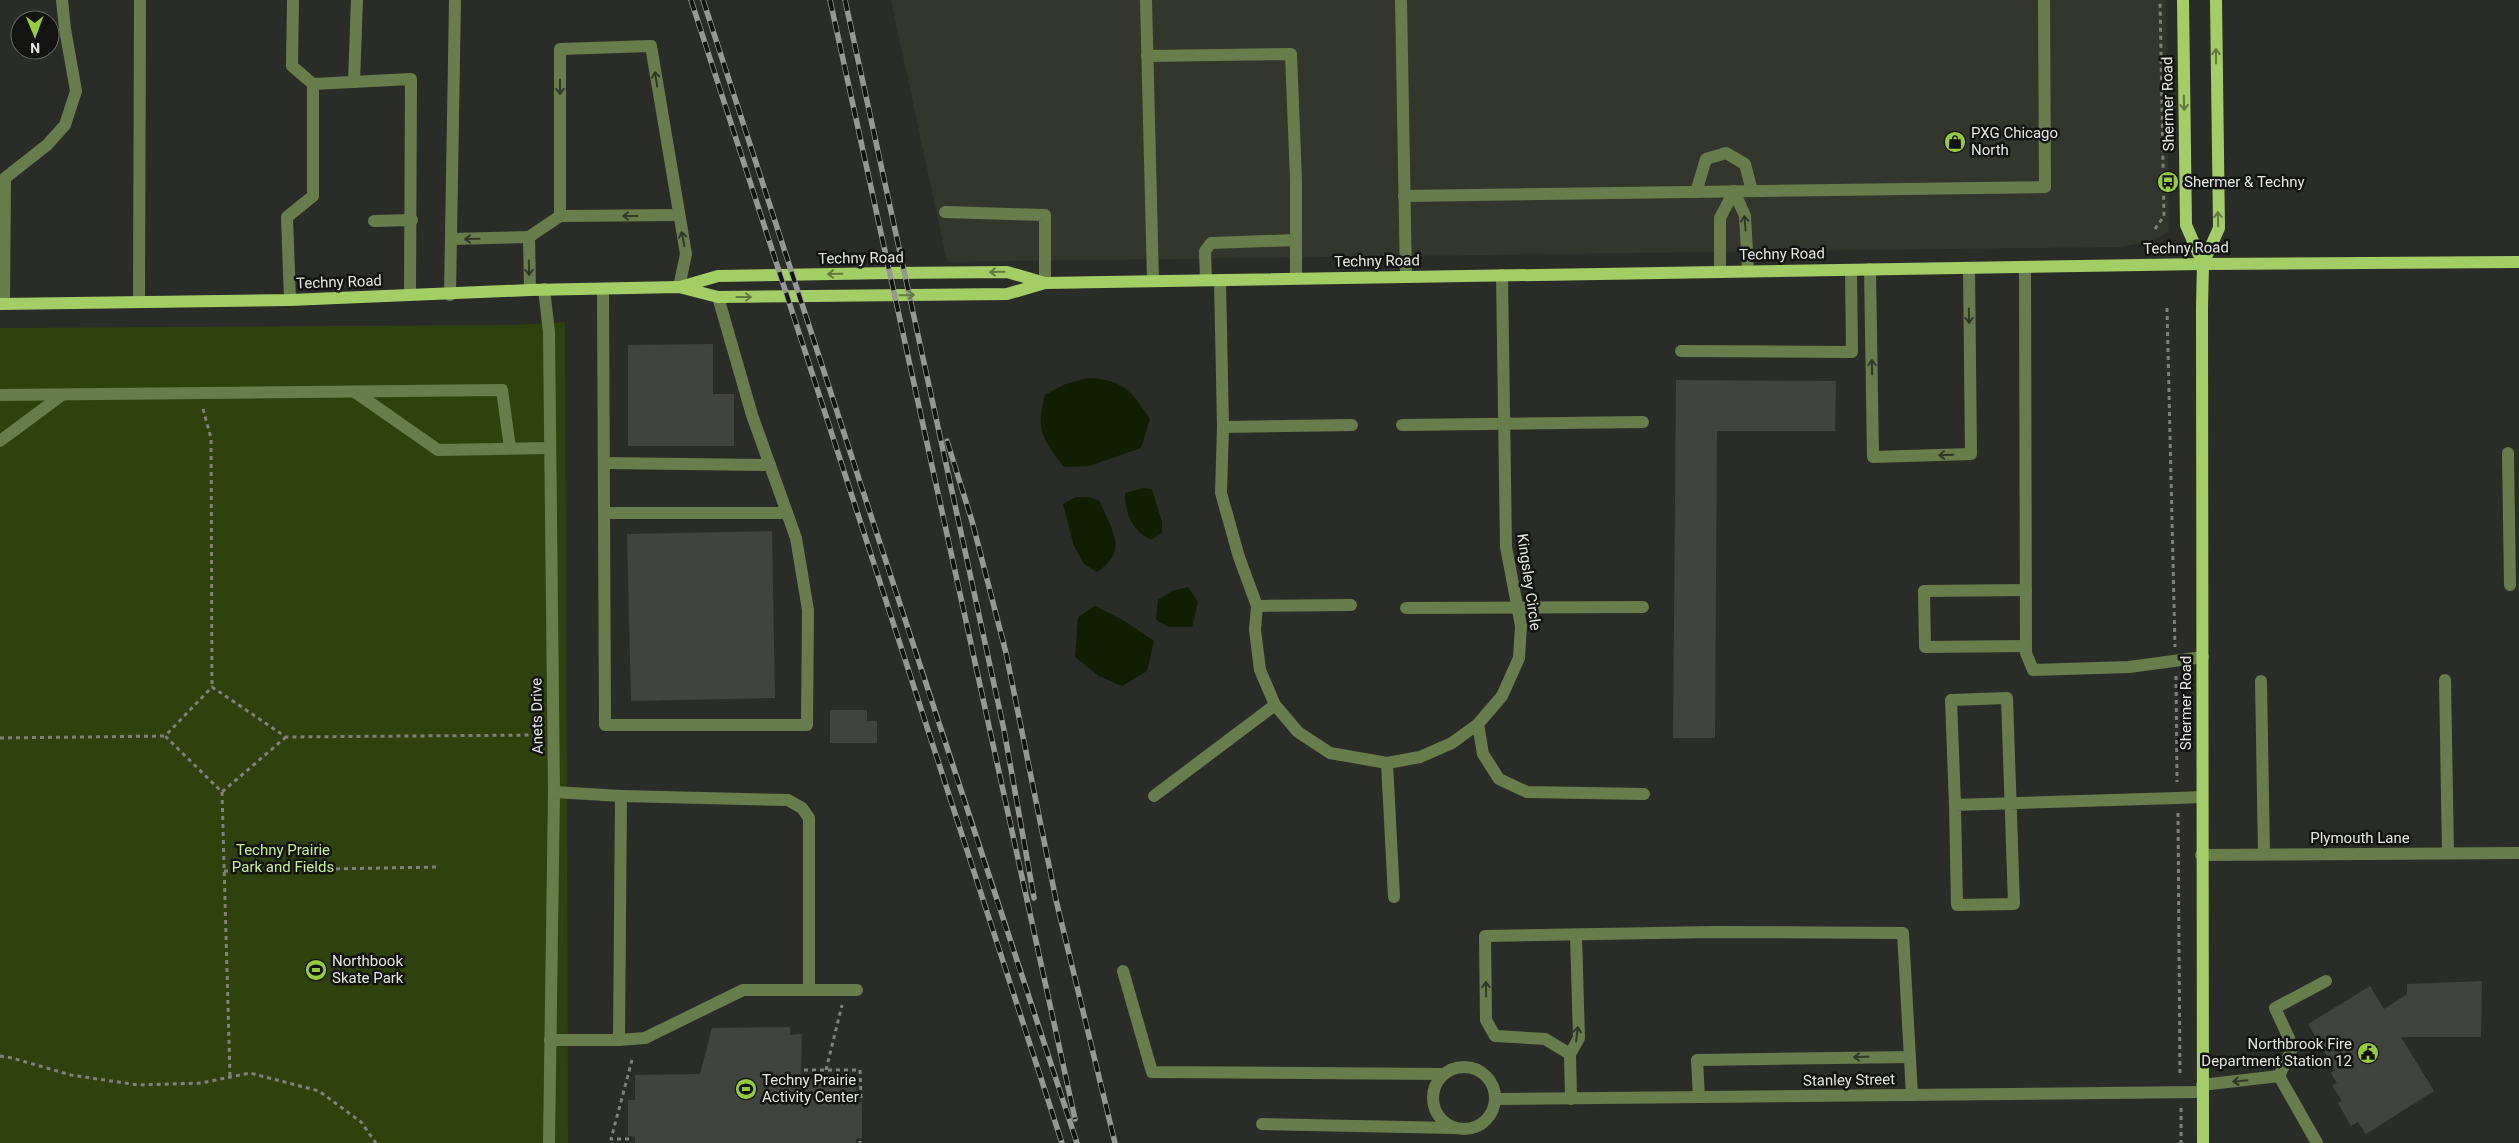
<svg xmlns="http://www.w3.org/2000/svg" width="2519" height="1143" font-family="Roboto,sans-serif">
<rect width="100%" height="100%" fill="#2a2c28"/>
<path fill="#32362d" d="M891 0H2166L2169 232 2150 242 2119 247 947 262Z"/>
<path fill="#2e420e" d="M565 322 568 1143H0V328L515 325Z"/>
<g fill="#111e00">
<path d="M1087 378C1122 379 1131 390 1150 419L1141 448 1089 466 1064 467C1043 440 1035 430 1045 395L1063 385Z"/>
<path d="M1143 488 1152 489 1162 522V533L1151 540C1132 530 1125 514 1125 493Z"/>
<path d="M1076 497H1089L1100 501C1111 531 1130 550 1097 572L1084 564 1074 546 1063 504Z"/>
<path d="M1188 587 1198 602 1192 627H1169L1156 620 1158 600 1172 591Z"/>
<path d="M1095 606 1123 620 1154 641 1147 671 1122 686 1099 676 1075 657 1078 617Z"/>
</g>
<g fill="#41433f">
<path d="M713 344V394H734V446H628V345Z"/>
<path d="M1676 380 1836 381 1835 431H1717L1715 738H1673Z"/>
<path d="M772 531 775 698 631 701 627 534Z"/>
<path d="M830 710H867V721H877V743H830Z"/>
<path d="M2482 981 2481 1037H2401L2434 1091 2366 1134 2358 1122 2351 1126 2338 1103 2342 1101 2332 1085 2337 1083 2331 1073 2335 1070 2308 1024 2370 986 2384 1009 2407 994V984Z"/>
<path d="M790 1027V1035L802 1034 801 1076 856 1078 857 1103 862 1102V1138L856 1139V1143H635V1137L628 1136V1100H635V1075L700 1074 712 1028Z"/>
</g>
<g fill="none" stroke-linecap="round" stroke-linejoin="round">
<g stroke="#7f817d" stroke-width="3" stroke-dasharray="4 4" stroke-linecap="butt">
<path d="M2155 229 2164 216 2160 0"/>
<path d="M2167 308 2175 647"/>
<path d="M203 409 211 438 212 687"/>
<path d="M2176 676 2177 782"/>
<path d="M286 737 222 792 165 736 212 687 286 737 537 735"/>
<path d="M0 738 165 736"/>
<path d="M222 792 230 1077"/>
<path d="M2178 813 2180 1077"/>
<path d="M224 871 436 867"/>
<path d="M0 1056 12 1058 71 1075 138 1085 201 1083 250 1073 319 1091 361 1122 376 1143"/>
<path d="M804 1070H860L861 1098"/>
<path d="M826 1070 842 1005"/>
<path d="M2181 1108V1143"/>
<path d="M629 1139H611L632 1060"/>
<path d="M860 1141V1143"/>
</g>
<g stroke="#677d4c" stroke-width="12">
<path d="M293 0 292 66 313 84"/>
<path d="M1146 0 1153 281"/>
<path d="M1401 0 1406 277"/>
<path d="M1147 56 1291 54 1296 180V278"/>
<path d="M354 82 357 0"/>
<path d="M1696 192 1706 159 1726 153 1745 164 1752 191"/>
<path d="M1404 196 2045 187 2044 0"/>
<path d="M945 212 1045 215V283"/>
<path d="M560 216 678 215"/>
<path d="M374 221 412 220"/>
<path d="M451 239 529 237"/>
<path d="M2025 267 2026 653 2033 670 2129 667 2203 657"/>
<path d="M1870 269 1873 457 1971 454 1969 268"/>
<path d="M1720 272V218L1734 191 1745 216 1748 271"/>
<path d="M1206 280 1205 251 1211 243 1296 240"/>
<path d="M1220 280 1223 427 1221 493 1239 557 1257 606 1255 630 1260 670 1275 705 1298 732 1330 753 1387 763 1420 757 1452 743 1478 724 1502 696 1519 658 1521 626 1506 547 1502 275"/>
<path d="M544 289 549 332 554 792 549 1143"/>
<path d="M603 289 605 725H807L808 610 796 538 752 415 718 297"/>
<path d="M530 290 529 237 560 216V49L651 46 686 254 679 287"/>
<path d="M450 295 455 0"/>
<path d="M290 300 287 217 313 196V84L411 79 410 295"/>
<path d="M139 302 140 0"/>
<path d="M4 304 5 178 47 145 65 125 76 91 65 29 62 0"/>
<path d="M1681 351 1852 352 1851 270"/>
<path d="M355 392 438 450 550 448"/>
<path d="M0 395 502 390 510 448"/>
<path d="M1402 425 1643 422"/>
<path d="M1223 427 1352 425"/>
<path d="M0 441 62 395"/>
<path d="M2508 453 2510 585"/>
<path d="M604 463 770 465"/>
<path d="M604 513H787"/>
<path d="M2026 590 1924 591 1925 647 2026 646"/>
<path d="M1257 606 1351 605"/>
<path d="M1406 608 1643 607"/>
<path d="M2445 680 2448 853"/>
<path d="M2261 681 2264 854"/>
<path d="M1478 724 1483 754 1499 779 1527 792 1644 794"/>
<path d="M1387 763 1394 897"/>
<path d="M1154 796 1275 705"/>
<path d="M1955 805 1957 905 2014 904 2007 698 1951 700 1955 805 2177 798 2202 797"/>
<path d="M2201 855 2519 853"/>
<path d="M1123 971 1152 1072 1443 1074"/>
<path d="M809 990H857"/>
<path d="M550 1040H619L621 796 554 792"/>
<path d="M619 1040 645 1038 743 990H809V818L802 808 788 800 621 796"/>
<path d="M1570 1054 1545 1039 1495 1036 1486 1020 1485 936 1714 932 1903 933 1912 1095"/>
<circle cx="1464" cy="1098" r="31"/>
<path d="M2279 1076 2293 1047 2275 1008 2326 981"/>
<path d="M2279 1076 2317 1143"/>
<path d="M2202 1085 2279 1076"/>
<path d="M1699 1097 1697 1060 1910 1057"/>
<path d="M1496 1099 2202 1092"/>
<path d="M1571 1099 1570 1054 1579 1038 1576 936"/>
<path d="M1262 1124 1454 1128"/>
</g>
<g stroke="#a3ce66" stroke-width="12">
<path d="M2183 0 2186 225 2203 264"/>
<path d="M680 287 718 276 890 273 1007 272 1045 283"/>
<path d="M0 304 290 300 530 290 679 287 718 297 1007 294 1045 283 2203 264 2519 262"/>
<path d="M2203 1143 2202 308 2203 264 2219 228 2216 0"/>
</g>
<g stroke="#969895" stroke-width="5.5">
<g id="rail">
<path d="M691 0 1062 1143"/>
<path d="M703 0C827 381 951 763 1077 1143"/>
<path d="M830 0 1075 1119"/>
<path d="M845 0 1004 730 1034 898"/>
<path d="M947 441 972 521 1006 653 1056 900 1115 1143"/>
</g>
</g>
<use href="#rail" stroke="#131412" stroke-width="4" stroke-dasharray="11" stroke-linecap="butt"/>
</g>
<defs><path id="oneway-shaft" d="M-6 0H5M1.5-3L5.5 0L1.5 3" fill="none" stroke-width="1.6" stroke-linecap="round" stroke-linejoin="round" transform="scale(1.25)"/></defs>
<g stroke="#627a40">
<use href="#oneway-shaft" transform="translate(2216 56) rotate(-90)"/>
<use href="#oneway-shaft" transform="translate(2184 103) rotate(89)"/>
<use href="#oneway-shaft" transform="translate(2218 219) rotate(-92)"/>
<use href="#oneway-shaft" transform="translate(997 272) rotate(179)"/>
<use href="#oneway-shaft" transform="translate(835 274) rotate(179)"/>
<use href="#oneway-shaft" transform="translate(907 295) rotate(-1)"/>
<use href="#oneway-shaft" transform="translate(744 297)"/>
</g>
<g stroke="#303926">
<use href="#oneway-shaft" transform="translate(656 79) rotate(-99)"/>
<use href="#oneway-shaft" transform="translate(560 87) rotate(90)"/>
<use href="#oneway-shaft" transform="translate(630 216) rotate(180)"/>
<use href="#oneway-shaft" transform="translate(1745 223) rotate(-95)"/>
<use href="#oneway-shaft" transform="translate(472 239) rotate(179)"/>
<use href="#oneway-shaft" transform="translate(683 239) rotate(-101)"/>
<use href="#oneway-shaft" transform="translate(529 268) rotate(89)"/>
<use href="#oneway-shaft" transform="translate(1969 316) rotate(89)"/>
<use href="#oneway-shaft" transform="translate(1872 367) rotate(-91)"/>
<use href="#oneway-shaft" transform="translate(1946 455) rotate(178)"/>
<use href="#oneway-shaft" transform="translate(1486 989) rotate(-91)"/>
<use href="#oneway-shaft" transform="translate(1577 1034) rotate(-83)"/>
<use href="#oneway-shaft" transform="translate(1861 1057) rotate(179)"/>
<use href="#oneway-shaft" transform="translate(2240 1081) rotate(174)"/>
</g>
<defs>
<g id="shop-disc" transform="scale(1.125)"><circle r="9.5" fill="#96cc39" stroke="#131412"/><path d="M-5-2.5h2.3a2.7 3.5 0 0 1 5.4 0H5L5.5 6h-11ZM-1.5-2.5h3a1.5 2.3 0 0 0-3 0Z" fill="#111"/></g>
<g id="bus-disc" transform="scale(1.125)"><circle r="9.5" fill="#96cc39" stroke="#131412"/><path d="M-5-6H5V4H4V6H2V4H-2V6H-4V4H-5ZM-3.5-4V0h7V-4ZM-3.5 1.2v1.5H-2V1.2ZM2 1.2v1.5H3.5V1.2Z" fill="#111"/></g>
<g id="stadium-disc" transform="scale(1.125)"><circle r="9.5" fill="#96cc39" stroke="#131412"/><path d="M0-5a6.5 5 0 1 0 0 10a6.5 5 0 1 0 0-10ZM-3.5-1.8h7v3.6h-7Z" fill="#111"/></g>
<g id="civic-disc" transform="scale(1.125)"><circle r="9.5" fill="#96cc39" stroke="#131412"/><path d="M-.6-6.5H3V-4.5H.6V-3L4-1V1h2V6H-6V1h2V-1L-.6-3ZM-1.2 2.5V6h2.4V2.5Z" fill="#111"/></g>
</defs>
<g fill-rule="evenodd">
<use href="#shop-disc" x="1955" y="142"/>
<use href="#bus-disc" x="2168" y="182"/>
<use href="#stadium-disc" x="316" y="970"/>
<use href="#civic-disc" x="2368" y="1053"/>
<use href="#stadium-disc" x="746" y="1089"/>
</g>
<g text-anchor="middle" stroke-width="5" stroke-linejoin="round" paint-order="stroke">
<g font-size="15" fill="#e3e5e2" stroke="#131412">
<text transform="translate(2168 104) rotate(-91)" y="5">Shermer Road</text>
<text transform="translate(2186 248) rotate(-1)" y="5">Techny Road</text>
<text transform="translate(1782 254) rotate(-1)" y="5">Techny Road</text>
<text transform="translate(861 258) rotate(-1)" y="5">Techny Road</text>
<text transform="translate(1377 261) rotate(-1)" y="5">Techny Road</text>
<text transform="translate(339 282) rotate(-2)" y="5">Techny Road</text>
<text transform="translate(1529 582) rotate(82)" y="5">Kingsley Circle</text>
<text transform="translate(2186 703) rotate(-90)" y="5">Shermer Road</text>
<text transform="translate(537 716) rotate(-91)" y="5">Anets Drive</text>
<text x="2360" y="843">Plymouth Lane</text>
<text transform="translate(1849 1080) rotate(-1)" y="5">Stanley Street</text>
</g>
<g font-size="15" fill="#e3e5e2" stroke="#131412" text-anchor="start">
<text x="1971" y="138">PXG Chicago<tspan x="1971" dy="17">North</tspan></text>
<text x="2184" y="187">Shermer &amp; Techny</text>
<text x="332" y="966">Northbook<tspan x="332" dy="17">Skate Park</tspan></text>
<text x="2352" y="1049" text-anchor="end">Northbrook Fire<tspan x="2352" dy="17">Department Station 12</tspan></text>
<text x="762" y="1085">Techny Prairie<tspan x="762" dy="17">Activity Center</tspan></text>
</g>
<g font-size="15" fill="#c4ef8b" stroke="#131412">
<text x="283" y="855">Techny Prairie<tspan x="283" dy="17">Park and Fields</tspan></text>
</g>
</g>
<g transform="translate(35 35) rotate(179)"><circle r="24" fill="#131412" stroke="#666865"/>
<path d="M0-4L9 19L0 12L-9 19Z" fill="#96cc39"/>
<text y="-8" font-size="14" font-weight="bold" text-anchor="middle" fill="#e3e5e2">N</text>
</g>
</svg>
